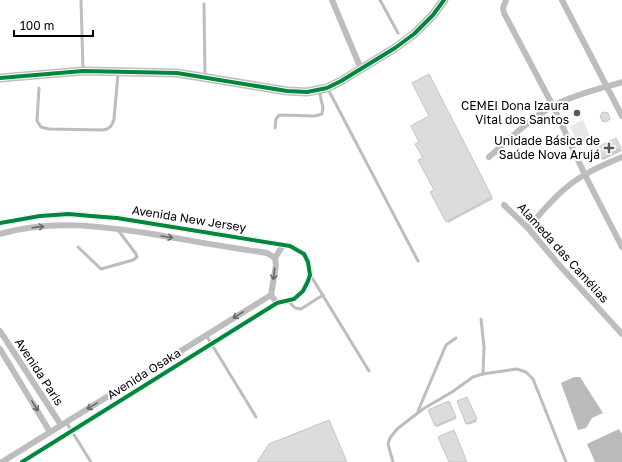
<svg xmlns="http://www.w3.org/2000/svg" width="622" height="462" font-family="'Golos Text',sans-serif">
<rect width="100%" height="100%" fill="#fff"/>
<path fill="#e8e8e8" d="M583 120 592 141 579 147 570 126Z"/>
<g fill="#bababa">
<path d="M574 377H580L603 413 592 418 586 428 578 430 561 383Z"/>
<path d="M619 429 622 434V462H595L587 444Z"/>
</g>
<g fill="#0003">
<path d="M429 75 493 199 448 223 431 193 435 191 420 142 430 116Z"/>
<path d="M616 139 622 151 603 160 597 149Z"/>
<path d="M468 400 477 422 468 425 467 423Z"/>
<path d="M450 404 456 419 437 427 436 425Z"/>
</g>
<g fill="#dcdcdc" stroke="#c4c4c4">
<path d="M429 74 492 197 446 222 430 192 434 190 418 160 423 158 415 144 419 142 411 126 429 116 412 83Z"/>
<path d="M603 112 608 113 610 119 606 122 602 121 600 116Z"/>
<path d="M616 138 621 148 601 159 596 148Z"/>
<path d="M467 397 477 419 466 424 457 401Z"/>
<path d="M449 401 456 417 435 426 428 410Z"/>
<path d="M329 420 347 462H257L269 444Z"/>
<path d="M454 430 467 462H449L438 437Z"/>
</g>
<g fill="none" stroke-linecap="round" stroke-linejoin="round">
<g stroke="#bdbdbd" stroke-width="3">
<path d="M81 0 83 70"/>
<path d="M380 0 398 33"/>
<path d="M204 4 205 76"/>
<path d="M39 88 37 121 41 127 49 129 103 130C110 129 112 126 114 119L118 74"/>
<path d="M328 89 418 261"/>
<path d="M275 128 276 119 279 115 315 116 322 114 323 108 319 90"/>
<path d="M78 247 101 269 133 260 137 257 136 254 118 230"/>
<path d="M311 276 369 371"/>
<path d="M288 301 295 308 301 309 323 295"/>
<path d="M481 319 484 347 483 374"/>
<path d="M206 335 256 417"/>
<path d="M418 411 446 345 456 338"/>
<path d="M66 422 91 462"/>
<path d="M393 462 388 444 390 438 397 429 423 409 452 392 473 377 483 374 517 369 526 372 533 379 566 462"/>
</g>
<g stroke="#bdbdbd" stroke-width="6">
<path d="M332 0 361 69"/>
<path d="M506 0 503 8 504 13 553 106 585 175 622 247"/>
<path d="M562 0 622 116"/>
<path d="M489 157C510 139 530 118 555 105 576 94 599 89 622 82"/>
<path d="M504 205 528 228 560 266 622 334"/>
<path d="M0 223 40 216 69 214 91 216 117 218 290 246 304 254 308 262 310 275 308 281 303 291 294 299 277 303 22 462"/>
<path d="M528 228C540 214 552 199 567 187 582 174 603 165 622 157"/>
<path d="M0 234C50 219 102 226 152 234 188 240 224 247 261 252L267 253 275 258 276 265 271 295 277 303"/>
<path d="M275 258 283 245"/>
<path d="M0 331 61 425"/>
<path d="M0 349 50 432"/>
<path d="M2 462 271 295"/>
</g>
<path stroke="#bfbfbf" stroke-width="9" d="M0 78 83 71 177 73 287 91 307 92 327 88 341 81 395 48 414 34 433 15 444 0"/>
<g stroke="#fff" stroke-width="6">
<g id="cycleway">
<path d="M0 78 83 71 177 73 287 91 307 92 327 88 341 81 395 48 414 34 433 15 444 0"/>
<path d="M0 223 40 216 69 214 91 216 117 218 290 246 304 254 308 262 310 275 308 281 303 291 294 299 277 303 22 462"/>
</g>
</g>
<use href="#cycleway" stroke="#00873e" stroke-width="4"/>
</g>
<defs><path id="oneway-shaft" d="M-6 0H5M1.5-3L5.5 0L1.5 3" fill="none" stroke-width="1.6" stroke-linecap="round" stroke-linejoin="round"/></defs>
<g stroke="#686868">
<use href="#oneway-shaft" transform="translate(38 227) rotate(-7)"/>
<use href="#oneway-shaft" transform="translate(167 237) rotate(9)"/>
<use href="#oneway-shaft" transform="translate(274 274) rotate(97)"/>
<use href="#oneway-shaft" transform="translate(238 315) rotate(148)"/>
<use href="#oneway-shaft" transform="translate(35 406) rotate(58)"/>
<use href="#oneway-shaft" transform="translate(92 406) rotate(148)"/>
</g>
<g fill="#595959" stroke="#fff" stroke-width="1.5">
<circle cx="577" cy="113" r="4"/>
<path d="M607 142h4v4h4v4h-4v4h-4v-4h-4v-4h4z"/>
</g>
<g text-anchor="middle" stroke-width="4" stroke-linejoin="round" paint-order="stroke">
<g font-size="12" fill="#000" stroke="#fff" text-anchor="end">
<text x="569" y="110">CEMEI Dona Izaura<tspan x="569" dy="14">Vital dos Santos</tspan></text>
<text x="600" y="145">Unidade Básica de<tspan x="600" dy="14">Saúde Nova Arujá</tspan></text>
</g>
<g font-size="12" fill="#000" stroke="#fff">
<text transform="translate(189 219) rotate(9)" y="4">Avenida New Jersey</text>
<text transform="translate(563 253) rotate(48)" y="4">Alameda das Camélias</text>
<text transform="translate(39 372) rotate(57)" y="4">Avenida Paris</text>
<text transform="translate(144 374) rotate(-32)" y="4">Avenida Osaka</text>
</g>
</g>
<path d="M14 30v6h79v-6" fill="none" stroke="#000000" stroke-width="2"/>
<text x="20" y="30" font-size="12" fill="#000000" stroke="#ffffff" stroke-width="3" paint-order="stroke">100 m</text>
</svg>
